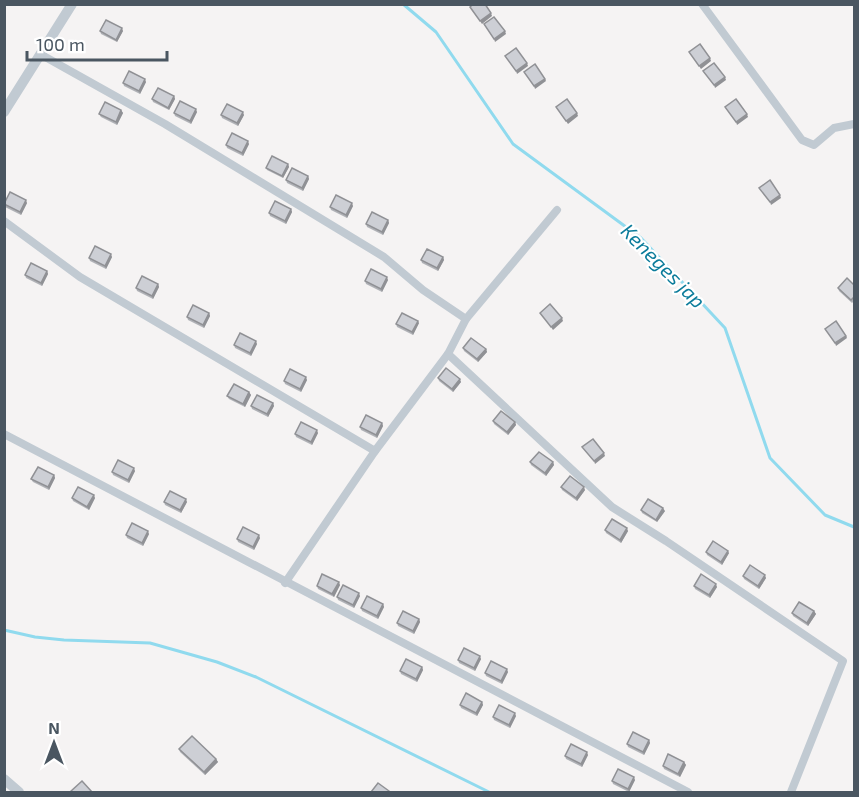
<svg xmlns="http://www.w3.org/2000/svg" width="859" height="797" font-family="'Exo 2',sans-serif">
<rect width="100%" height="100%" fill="#f5f3f3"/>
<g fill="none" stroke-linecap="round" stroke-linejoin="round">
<g stroke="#90daee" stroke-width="3">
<path d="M403 4 436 32 513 144 641 238 725 328 770 458 825 515 854 527"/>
<path d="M4 630 35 637 64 640 150 643 217 662 256 677 489 792"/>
</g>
<g stroke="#c1cad2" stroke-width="8">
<path d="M702 4 802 140 814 145 834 128 854 124"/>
<path d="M40 54 165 124 384 257 423 290 466 319 557 210"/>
<path d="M4 221 80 277 375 451"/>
<path d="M448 354 612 507 666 541 843 661 791 792"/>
<path d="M4 434 688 792"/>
<path d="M285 583 375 451 448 354 466 319"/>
</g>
<g stroke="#c1cad2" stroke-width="10">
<path d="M4 112 72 4"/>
<path d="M4 779 19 792"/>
</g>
</g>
<g fill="#b0b2b7">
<path d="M100 31H123L117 42 101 34Z"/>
<path d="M146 82 140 94 124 86 123 83Z"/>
<path d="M174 96 175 99 169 110 153 102 152 99Z"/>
<path d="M121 110 123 113 117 125 101 117 99 114Z"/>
<path d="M197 112 191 124 175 116 174 113Z"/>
<path d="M221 115H244L238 126 222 118Z"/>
<path d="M249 144 243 156 227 148 226 145Z"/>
<path d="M288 164 289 167 283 178 267 170 266 168Z"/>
<path d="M308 176 309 179 303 191 287 183 286 180Z"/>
<path d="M27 203 21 215 5 207 4 204Z"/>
<path d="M353 206 347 218 331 210 330 207Z"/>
<path d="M291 209 292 212 286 224 270 216 269 213Z"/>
<path d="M388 220 389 223 383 235 367 227 366 224Z"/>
<path d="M112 257 106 269 90 261 89 258Z"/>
<path d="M443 257 444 260 438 271 422 263 421 260Z"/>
<path d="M47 271 48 274 42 286 26 278 25 275Z"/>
<path d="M388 280 382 292 366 284 365 281Z"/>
<path d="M158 284 159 287 153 299 137 291 136 288Z"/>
<path d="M855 286V300L852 303 839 291 838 288Z"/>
<path d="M209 313 210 316 204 328 188 320 187 317Z"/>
<path d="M419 323 413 335 397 327 396 324Z"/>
<path d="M257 344 251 356 235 348 234 345Z"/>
<path d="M463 348 486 349 487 352 478 362 464 351Z"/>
<path d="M438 378 461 382 453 392 439 381Z"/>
<path d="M307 380 301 392 285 384 284 381Z"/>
<path d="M249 392 251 395 245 407 229 399 227 396Z"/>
<path d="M273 403 274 406 268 417 252 409 251 406Z"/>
<path d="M493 421 515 422 516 425 508 435 494 424Z"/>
<path d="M382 423 383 426 377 438 361 430 360 427Z"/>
<path d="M318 433 312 445 296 437 295 434Z"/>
<path d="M530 462H553L554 465 546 476 531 465Z"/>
<path d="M135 471 129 483 113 475 112 472Z"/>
<path d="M54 475 55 478 49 490 33 482 31 479Z"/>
<path d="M561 487 585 490 577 501 562 490Z"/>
<path d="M72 498H95L89 510 73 501Z"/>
<path d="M164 502H187L181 513 165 505Z"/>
<path d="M641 510 665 511 657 522 642 513Z"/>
<path d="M605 530 628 531 621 543 606 533Z"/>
<path d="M149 534 143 546 127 538 126 535Z"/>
<path d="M260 538 254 550 238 542 237 539Z"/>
<path d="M706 552 729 553 722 565 707 555Z"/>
<path d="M743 576 766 578 759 589 744 579Z"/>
<path d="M340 585 334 597 318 589 317 586Z"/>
<path d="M694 586 717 587 710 598 695 589Z"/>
<path d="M360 596 354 608 338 600 337 597Z"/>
<path d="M383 604 384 607 378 619 362 611 361 608Z"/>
<path d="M814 611 816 614 808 626 793 616 792 613Z"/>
<path d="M419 619 420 622 414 634 398 626 397 623Z"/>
<path d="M481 659 475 671 459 663 458 660Z"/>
<path d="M422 667 423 670 417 682 401 674 400 671Z"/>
<path d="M508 672 502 684 486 676 485 673Z"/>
<path d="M482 702 483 705 477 716 461 708 460 705Z"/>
<path d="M516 716 510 728 494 720 493 717Z"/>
<path d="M649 740 650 743 644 755 628 747 627 744Z"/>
<path d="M179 749 216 759 218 762 205 775 180 752Z"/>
<path d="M588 755 582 767 566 759 565 756Z"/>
<path d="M684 762 686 765 680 777 664 769 663 766Z"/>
<path d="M635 780 629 792 613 784 612 781Z"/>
</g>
<g fill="#909195">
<path d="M491 13 492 16 482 24 480 21Z"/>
<path d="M122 28 123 31 117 42 116 40Z"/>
<path d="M505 31 506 34 495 42 494 39Z"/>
<path d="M710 58 711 61 701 69 699 66Z"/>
<path d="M527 63 528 66 517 74 516 71Z"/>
<path d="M725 77 726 80 715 88 714 85Z"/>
<path d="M145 79 146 82 140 94 139 91Z"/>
<path d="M545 79 546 81 535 89 534 86Z"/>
<path d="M174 96 175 99 169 110 168 108Z"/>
<path d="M196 109 197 112 191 124 190 121Z"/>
<path d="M121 110 123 113 117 125 116 122Z"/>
<path d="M243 112 244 115 238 126 237 123Z"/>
<path d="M577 113 578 116 568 124 566 121Z"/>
<path d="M747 114 748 117 737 125 736 122Z"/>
<path d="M248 141 249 144 243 156 242 153Z"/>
<path d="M288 164 289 167 283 178 282 176Z"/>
<path d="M308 176 309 179 303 191 302 188Z"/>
<path d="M780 195 781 198 771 205 770 202Z"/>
<path d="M26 200 27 203 21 215 20 212Z"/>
<path d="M352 203 353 206 347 218 346 215Z"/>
<path d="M291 209 292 212 286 224 285 221Z"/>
<path d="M388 220 389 223 383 235 382 232Z"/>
<path d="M111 254 112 257 106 269 105 266Z"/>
<path d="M443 257 444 260 438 271 437 268Z"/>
<path d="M47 271 48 274 42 286 41 283Z"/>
<path d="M387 277 388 280 382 292 381 289Z"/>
<path d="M158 284 159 287 153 299 152 296Z"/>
<path d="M209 313 210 316 204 328 203 325Z"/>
<path d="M562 318 563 321 553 330 551 327Z"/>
<path d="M418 321 419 323 413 335 412 332Z"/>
<path d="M846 336 847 338 836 346 835 343Z"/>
<path d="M256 341 257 344 251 356 250 353Z"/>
<path d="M486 349 487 352 478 362 477 359Z"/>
<path d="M306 377 307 380 301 392 300 389Z"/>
<path d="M460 379 461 382 453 392 452 389Z"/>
<path d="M249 392 251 395 245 407 243 404Z"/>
<path d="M273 403 274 406 268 417 267 414Z"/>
<path d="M515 422 516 425 508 435 507 432Z"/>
<path d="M382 423 383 426 377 438 376 435Z"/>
<path d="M317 430 318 433 312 445 311 442Z"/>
<path d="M604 453 605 456 595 464 594 461Z"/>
<path d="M553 462 554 465 546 476 545 473Z"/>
<path d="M134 468 135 471 129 483 128 480Z"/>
<path d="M54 475 55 478 49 490 48 487Z"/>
<path d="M584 487 585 490 577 501 576 498Z"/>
<path d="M94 495 95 498 89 510 87 507Z"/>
<path d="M186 499 187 502 181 513 180 510Z"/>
<path d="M663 508 665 511 657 522 656 520Z"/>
<path d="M627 528 628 531 621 543 620 540Z"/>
<path d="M148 531 149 534 143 546 142 543Z"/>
<path d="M259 535 260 538 254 550 253 547Z"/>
<path d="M728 551 729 553 722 565 721 562Z"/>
<path d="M765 575 766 578 759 589 758 586Z"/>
<path d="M339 582 340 585 334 597 332 594Z"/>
<path d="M716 584 717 587 710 598 709 595Z"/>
<path d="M359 593 360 596 354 608 353 605Z"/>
<path d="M383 604 384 607 378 619 377 616Z"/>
<path d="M814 611 816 614 808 626 807 623Z"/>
<path d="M419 619 420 622 414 634 413 631Z"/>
<path d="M480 656 481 659 475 671 474 668Z"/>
<path d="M422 667 423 670 417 682 416 679Z"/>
<path d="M507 669 508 672 502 684 501 681Z"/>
<path d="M482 702 483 705 477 716 476 713Z"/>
<path d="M515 713 516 716 510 728 509 725Z"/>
<path d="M649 740 650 743 644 755 643 752Z"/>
<path d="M587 752 588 755 582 767 581 764Z"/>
<path d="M216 759 218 762 205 775 204 772Z"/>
<path d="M684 762 686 765 680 777 678 774Z"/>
<path d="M634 777 635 780 629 792 628 789Z"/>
</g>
<g fill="#cdcfd5" stroke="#909195" stroke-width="1.5">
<path d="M473 4H485L491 13 480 21 470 7Z"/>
<path d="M494 17 505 31 494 39 484 24Z"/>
<path d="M106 20 122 28 116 40 100 31Z"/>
<path d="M700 44 710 58 699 66 689 52Z"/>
<path d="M516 48 527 63 516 71 505 56Z"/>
<path d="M714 63 725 77 714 85 703 71Z"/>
<path d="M535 64 545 79 534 86 524 72Z"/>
<path d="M129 71 145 79 139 91 123 83Z"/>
<path d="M158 88 174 96 168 108 152 99Z"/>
<path d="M567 99 577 113 566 121 556 107Z"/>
<path d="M736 99 747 114 736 122 725 107Z"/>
<path d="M180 101 196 109 190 121 174 113Z"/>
<path d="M105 102 121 110 116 122 99 114Z"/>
<path d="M227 104 243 112 237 123 221 115Z"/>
<path d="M232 133 248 141 242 153 226 145Z"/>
<path d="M272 156 288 164 282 176 266 168Z"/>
<path d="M292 168 308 176 302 188 286 180Z"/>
<path d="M770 180 780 195 770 202 759 188Z"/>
<path d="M10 192 26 200 20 212 4 204Z"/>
<path d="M336 195 352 203 346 215 330 207Z"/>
<path d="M275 201 291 209 285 221 269 213Z"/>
<path d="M372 212 388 220 382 232 366 224Z"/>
<path d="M95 246 111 254 105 266 89 258Z"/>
<path d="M427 249 443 257 437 268 421 260Z"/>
<path d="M31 263 47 271 41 283 25 275Z"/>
<path d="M371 269 387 277 381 289 365 281Z"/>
<path d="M142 276 158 284 152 296 136 288Z"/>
<path d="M847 278 855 286V296L851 300 838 288Z"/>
<path d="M550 304 562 318 551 327 540 313Z"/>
<path d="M193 305 209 313 203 325 187 317Z"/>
<path d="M402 313 418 321 412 332 396 324Z"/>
<path d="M836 321 846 336 835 343 825 329Z"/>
<path d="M240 333 256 341 250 353 234 345Z"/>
<path d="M471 338 486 349 477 359 463 348Z"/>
<path d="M446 368 460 379 452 389 438 378Z"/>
<path d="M290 369 306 377 300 389 284 381Z"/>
<path d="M234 384 249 392 243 404 227 396Z"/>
<path d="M257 395 273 403 267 414 251 406Z"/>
<path d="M501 411 515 422 507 432 493 421Z"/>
<path d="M366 415 382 423 376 435 360 427Z"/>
<path d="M301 422 317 430 311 442 295 434Z"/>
<path d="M593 439 604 453 594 461 582 447Z"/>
<path d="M539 452 553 462 545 473 530 462Z"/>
<path d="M118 460 134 468 128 480 112 472Z"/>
<path d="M38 467 54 475 48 487 31 479Z"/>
<path d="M570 476 584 487 576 498 561 487Z"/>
<path d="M78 487 94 495 87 507 72 498Z"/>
<path d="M170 491 186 499 180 510 164 502Z"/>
<path d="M648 499 663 508 656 520 641 510Z"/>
<path d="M612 519 627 528 620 540 605 530Z"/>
<path d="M132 523 148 531 142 543 126 535Z"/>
<path d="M243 527 259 535 253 547 237 539Z"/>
<path d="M713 541 728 551 721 562 706 552Z"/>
<path d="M750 565 765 575 758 586 743 576Z"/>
<path d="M322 574 339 582 332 594 317 586Z"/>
<path d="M701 574 716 584 709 595 694 586Z"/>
<path d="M343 585 359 593 353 605 337 597Z"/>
<path d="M367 596 383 604 377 616 361 608Z"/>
<path d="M799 602 814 611 807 623 792 613Z"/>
<path d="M403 611 419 619 413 631 397 623Z"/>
<path d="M464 648 480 656 474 668 458 660Z"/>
<path d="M406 659 422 667 416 679 400 671Z"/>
<path d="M491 661 507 669 501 681 485 673Z"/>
<path d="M466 693 482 702 476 713 460 705Z"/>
<path d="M499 705 515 713 509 725 493 717Z"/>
<path d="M633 732 649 740 643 752 627 744Z"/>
<path d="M192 736 216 759 204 772 179 749Z"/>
<path d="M571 744 587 752 581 764 565 756Z"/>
<path d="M668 754 684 762 678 774 663 766Z"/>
<path d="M618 769 634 777 628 789 612 781Z"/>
<path d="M82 781 92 792H70Z"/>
<path d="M378 783 389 791 388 792H371Z"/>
</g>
<g text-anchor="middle" stroke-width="4.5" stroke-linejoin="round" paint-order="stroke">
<g font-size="20" font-style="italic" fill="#0c7c9b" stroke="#fff">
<text transform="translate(663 266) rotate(45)" y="7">Keneges jap</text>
</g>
</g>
<rect width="859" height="797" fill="none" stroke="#4a5661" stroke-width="12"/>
<g transform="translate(54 743)" stroke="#ffffff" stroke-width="4.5" paint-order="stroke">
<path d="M0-4.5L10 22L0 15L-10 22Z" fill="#4a5661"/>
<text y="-9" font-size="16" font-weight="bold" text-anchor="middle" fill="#4a5661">N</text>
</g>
<path d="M27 51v9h140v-9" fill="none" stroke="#4a5661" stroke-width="3"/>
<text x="36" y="51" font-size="18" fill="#4a5661" stroke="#ffffff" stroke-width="4.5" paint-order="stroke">100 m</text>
</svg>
